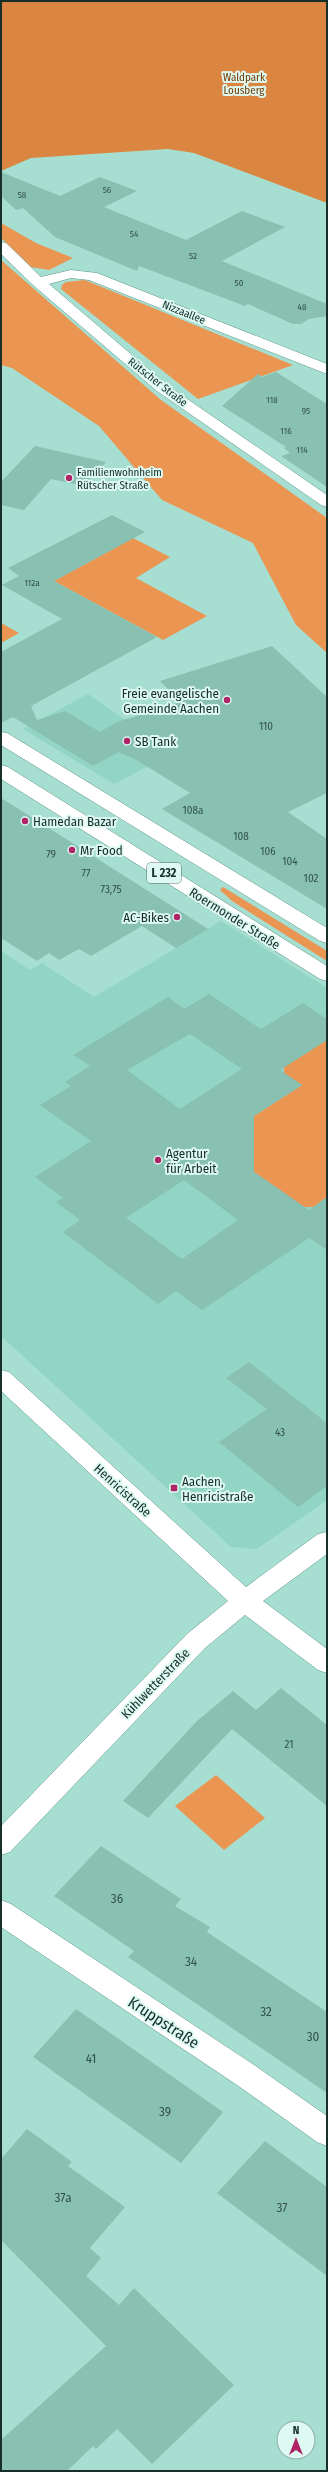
<svg xmlns="http://www.w3.org/2000/svg" width="328" height="2472" font-family="'Fira Sans Condensed',sans-serif">
<rect width="100%" height="100%" fill="#a6dfd1"/>
<g fill="#92d5c5">
<path d="M88 694 173 753 114 784 23 729Z"/>
<path d="M221 921 327 988V1500L257 1549 231 1547 1 1336V951L30 970 42 963 94 997Z"/>
</g>
<g fill="#ea9551">
<path d="M1 223 36 243 73 258 49 270 31 267 1 238Z"/>
<path d="M1 260 161 400 327 518V653L296 625 253 543 162 500 99 426 12 368 1 365Z"/>
<path d="M85 280 97 285 293 365 198 399 61 289 62 285 66 282Z"/>
<path d="M133 538 170 557 136 578 207 616 163 640 54 581Z"/>
<path d="M1 623 19 633 1 643Z"/>
<path d="M223 887 327 951V961L232 901 220 890Z"/>
<path d="M327 1040V1197L314 1207H304L254 1172V1116L302 1085 284 1074V1067Z"/>
<path d="M216 1775 265 1818 224 1850 175 1806Z"/>
</g>
<path fill="#da8641" d="M1 1H327V203L194 153 168 149 31 158 1 171Z"/>
<g fill="#88c0b2" fill-rule="evenodd">
<path d="M1 172 60 196 100 177 137 191 104 207 186 240 242 211 285 227 222 261 327 304V316L309 319 301 324H293L248 304 245 306 139 266 137 271 55 237 23 208 16 210 1 196Z"/>
<path d="M276 372 327 404V487L281 456 290 453 284 448 286 447 222 406 258 374 262 377Z"/>
<path d="M35 446 106 462 84 486 51 479 24 510 1 505V482Z"/>
<path d="M112 515 145 532 54 581 157 637 31 706 37 720 65 711 100 732 117 722 181 702 160 681 272 646 327 697V793L288 812 327 839V909L162 809 190 793 138 761 119 752 93 766 13 717 1 723V652L62 619 2 585 19 576 8 568Z"/>
<path d="M1 798 52 830 208 929 176 948 142 926 91 956 79 949 59 960 49 953 37 961 1 938Z"/>
<path d="M209 994 261 1029 303 1003 327 1019V1040L280 1070 302 1085 254 1116V1172L309 1210 327 1197V1250L309 1238 202 1310 176 1291 158 1304 63 1232 80 1220 56 1202 63 1198 35 1177 91 1141 40 1105 71 1086 65 1082 90 1066 73 1055 168 997 184 1009ZM190 1034 242 1069 180 1109 127 1070ZM184 1180 238 1220 182 1259 126 1218Z"/>
<path d="M249 1362 327 1423V1486L298 1507 219 1442 267 1409 226 1378Z"/>
<path d="M281 1688 327 1725V1806L232 1729 148 1818 123 1801 197 1721 233 1691 256 1710Z"/>
<path d="M101 1846 181 1899 175 1906 210 1927 207 1932 327 2012V2093L128 1957 134 1951 54 1896Z"/>
<path d="M76 2009 223 2112 181 2163 33 2057Z"/>
<path d="M27 2129 72 2162 68 2166 125 2207 90 2248 101 2258 86 2276 119 2305 134 2288 234 2385 152 2464 117 2429 96 2449 93 2446 67 2471H1V2440L106 2346 1 2240V2159Z"/>
<path d="M265 2141 327 2187V2276L217 2193Z"/>
</g>
<g fill="none" stroke-linecap="round" stroke-linejoin="round">
<g stroke="#5d9587" stroke-width="1">
<g id="minor">
<path d="M1 242 6 243 41 277 71 270 97 273 327 364V374L89 280 71 278 49 284 167 385 327 495V507L321 505 157 391 33 285 1 254Z"/>
<path d="M1 1370 9 1372 246 1587 318 1534 327 1532V1554L263 1601 327 1649V1673L318 1670 245 1615 205 1648 10 1852 1 1855V1826L187 1634 228 1601 1 1391Z"/>
<path d="M1 1900 11 1904 257 2067 327 2116V2146L317 2142 237 2085 1 1927Z"/>
</g>
</g>
<g stroke="#5d9587" stroke-width="1">
<g id="major">
<path d="M1 732 7 733 327 928V943L320 941 1 745Z"/>
<path d="M1 765 8 767 327 966V981L320 979 1 779Z"/>
</g>
</g>
<use href="#minor" fill="#fff" fill-rule="evenodd"/>
<use href="#major" fill="#fff" fill-rule="evenodd"/>
</g>
<g fill="#ae2466" stroke="#ddf9f2" stroke-width="1.5">
<circle cx="69" cy="478" r="4"/>
<circle cx="227" cy="700" r="4"/>
<circle cx="127" cy="741" r="4"/>
<circle cx="25" cy="821" r="4"/>
<circle cx="72" cy="850" r="4"/>
<circle cx="177" cy="917" r="4"/>
<circle cx="158" cy="1160" r="4"/>
<rect x="170" y="1484" width="8" height="8" rx="2"/>
</g>
<g text-anchor="middle" stroke-width="4" stroke-linejoin="round" paint-order="stroke">
<g font-size="9" fill="#33524b">
<text x="107" y="193">56</text>
<text x="22" y="198">58</text>
<text x="134" y="237">54</text>
<text x="193" y="259">52</text>
<text x="239" y="286">50</text>
<text x="302" y="310">48</text>
<text x="272" y="403">118</text>
<text x="306" y="414">95</text>
<text x="286" y="434">116</text>
<text x="302" y="453">114</text>
<text x="32" y="586">112a</text>
</g>
<g font-size="11" fill="#703a02" stroke="#ddf9f2">
<text x="244" y="81">Waldpark<tspan x="244" dy="13">Lousberg</tspan></text>
</g>
<g font-size="11" fill="#172e29" stroke="#ddf9f2">
<text transform="translate(184 312) rotate(22)" y="4">Nizzaallee</text>
<text transform="translate(158 382) rotate(38)" y="4">Rütscher Straße</text>
</g>
<g font-size="11" fill="#172e29" stroke="#ddf9f2" text-anchor="start">
<text x="77" y="476">Familienwohnheim<tspan x="77" dy="13">Rütscher Straße</tspan></text>
</g>
<g font-size="11" fill="#33524b">
<text x="266" y="730">110</text>
<text x="193" y="814">108a</text>
<text x="241" y="840">108</text>
<text x="268" y="855">106</text>
<text x="51" y="858">79</text>
<text x="290" y="865">104</text>
<text x="86" y="877">77</text>
<text x="311" y="882">102</text>
<text x="111" y="893">73,75</text>
<text x="280" y="1436">43</text>
<text x="289" y="1748">21</text>
</g>
<rect fill="#ddf9f2" stroke="#526b65" stroke-width="1" x="147" y="863" width="34" height="20" rx="3"/>
<g font-size="12" font-weight="bold" fill="#172e29">
<text x="164" y="877">L 232</text>
</g>
<g font-size="13" fill="#172e29" stroke="#ddf9f2" text-anchor="start">
<text x="219" y="698" text-anchor="end">Freie evangelische<tspan x="219" dy="15">Gemeinde Aachen</tspan></text>
<text x="135" y="746">SB Tank</text>
<text x="33" y="826">Hamedan Bazar</text>
<text x="80" y="855">Mr Food</text>
<text x="169" y="922" text-anchor="end">AC-Bikes</text>
<text x="166" y="1158">Agentur<tspan x="166" dy="15">für Arbeit</tspan></text>
<text x="182" y="1486">Aachen,<tspan x="182" dy="15">Henricistraße</tspan></text>
</g>
<g font-size="13" fill="#172e29" stroke="#ddf9f2">
<text transform="translate(235 918) rotate(32)" y="5">Roermonder Straße</text>
<text transform="translate(123 1490) rotate(42)" y="5">Henricistraße</text>
<text transform="translate(155 1683) rotate(-46)" y="5">Kühlwetterstraße</text>
</g>
<g font-size="13" fill="#33524b">
<text x="117" y="1903">36</text>
<text x="191" y="1966">34</text>
<text x="266" y="2016">32</text>
<text x="313" y="2041">30</text>
<text x="91" y="2063">41</text>
<text x="165" y="2116">39</text>
<text x="63" y="2202">37a</text>
<text x="282" y="2212">37</text>
</g>
<g font-size="16" fill="#172e29" stroke="#ddf9f2">
<text transform="translate(164 2022) rotate(33)" y="6">Kruppstraße</text>
</g>
</g>
<rect width="328" height="2472" fill="none" stroke="#172e29" stroke-width="4"/>
<g transform="translate(296 2440)"><circle r="19" fill="#ddf9f2" stroke="#8ea8a2"/>
<path d="M0-3L7 15L0 10L-7 15Z" fill="#ae2466"/>
<text y="-6" font-size="11" font-weight="bold" text-anchor="middle" fill="#172e29">N</text>
</g>
</svg>
